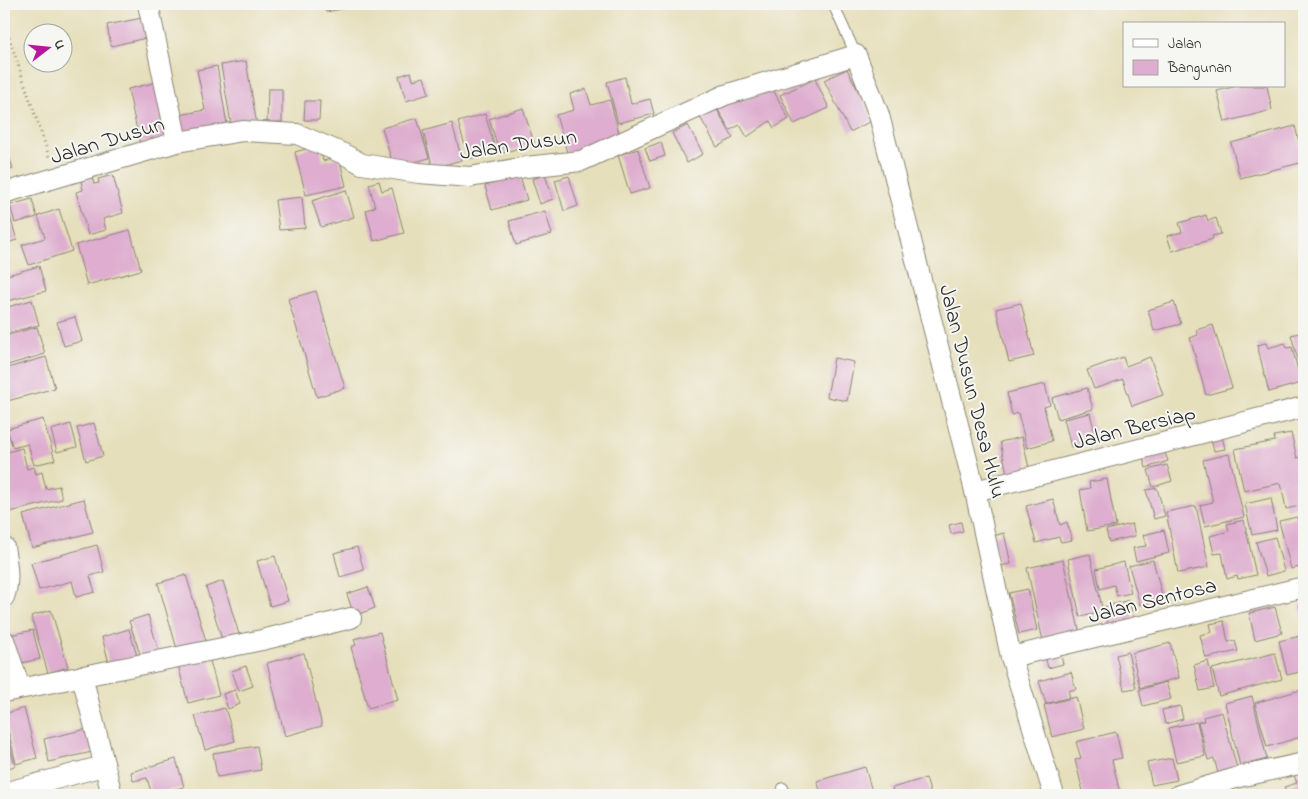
<svg xmlns="http://www.w3.org/2000/svg" width="1308" height="799" font-family="'Indie Flower',sans-serif">
<rect width="100%" height="100%" fill="#f6f6f2"/>
<filter id="ink" filterUnits="userSpaceOnUse"><feTurbulence type="fractalNoise" baseFrequency=".02" numOctaves="2"/><feDisplacementMap in="SourceGraphic" scale="10" xChannelSelector="R" yChannelSelector="G"/><feConvolveMatrix kernelMatrix="1 2 1 2 8 2 1 2 1" color-interpolation-filters="sRGB"/></filter>
<filter id="wash" filterUnits="userSpaceOnUse"><feTurbulence type="fractalNoise" baseFrequency=".0096" numOctaves="4" result="noise"/><feDisplacementMap in="SourceGraphic" scale="20" xChannelSelector="R" yChannelSelector="G"/><feGaussianBlur stdDeviation="1.12" result="paint"/><feColorMatrix in="noise" values="0 0 0 0 0 0 0 0 0 0 0 0 0 0 0 0 0 1.4 0 .05"/><feComposite in="paint" operator="in"/></filter>
<g filter="url(#wash)">
<rect width="100%" height="100%" fill="#e6dfbb"/>
<g id="blocks">
<g fill="#deadcf">
<path d="M324 4H351L352 7 326 12Z"/>
<path d="M142 18 146 38 111 46 107 25Z"/>
<path d="M246 61 257 125 232 129 221 65Z"/>
<path d="M217 66 228 130 184 137 180 115 205 110 197 70Z"/>
<path d="M847 69 873 120 850 132 824 80Z"/>
<path d="M411 72 413 80 424 77 429 94 406 101 399 76Z"/>
<path d="M625 77 631 104 650 99 654 114 618 123 607 82Z"/>
<path d="M815 79 829 108 794 124 780 95Z"/>
<path d="M162 81 174 137 140 144 128 89Z"/>
<path d="M771 86 789 119 774 128 770 121 747 137 740 125 730 130 716 106 738 98 740 102Z"/>
<path d="M1237 86H1267L1272 110 1225 122 1217 91Z"/>
<path d="M268 89H282V122H267Z"/>
<path d="M586 89 591 105 610 100 621 140 568 156 556 115 574 110 570 94Z"/>
<path d="M305 101H320L319 120H304Z"/>
<path d="M523 108 534 143 500 154 489 119Z"/>
<path d="M716 108 733 138 717 147 700 117Z"/>
<path d="M485 114 496 151 469 159 458 122Z"/>
<path d="M417 118 429 158 394 168 382 128Z"/>
<path d="M452 123 462 160 433 168 423 131Z"/>
<path d="M688 125 703 154 687 163 672 133Z"/>
<path d="M1295 126 1304 162 1240 178 1231 143Z"/>
<path d="M4 139 13 169 4 172Z"/>
<path d="M661 142 665 156 650 161 645 148Z"/>
<path d="M320 145 323 161 339 157 346 186 306 195 295 152Z"/>
<path d="M638 149 650 188 630 194 618 155Z"/>
<path d="M113 175 123 213 103 219 106 230 88 235 76 192 83 190 81 181 92 177 94 184 99 183 98 179Z"/>
<path d="M545 175 553 199 540 204 532 179Z"/>
<path d="M520 176 527 200 492 210 485 186Z"/>
<path d="M569 176 578 206 564 211 555 180Z"/>
<path d="M379 181 382 191 392 188 404 233 374 241 366 210 375 207 369 184Z"/>
<path d="M346 190 354 217 321 227 312 201Z"/>
<path d="M302 197 305 228 279 230 275 200Z"/>
<path d="M32 199 37 217 15 223 10 205Z"/>
<path d="M59 209 72 251 29 265 22 245 45 238 38 216Z"/>
<path d="M8 210 17 240 4 244V211Z"/>
<path d="M545 211 552 234 516 245 509 221Z"/>
<path d="M1206 215 1208 221 1216 218 1221 234 1212 236 1213 239 1172 251 1167 236 1182 232 1179 223Z"/>
<path d="M130 230 141 270 87 285 76 245Z"/>
<path d="M39 266 46 291 4 302V276Z"/>
<path d="M316 291 345 388 317 397 288 299Z"/>
<path d="M32 300 39 325 4 334V308Z"/>
<path d="M1174 302 1181 324 1154 331 1148 310Z"/>
<path d="M1021 303 1034 356 1009 362 996 309Z"/>
<path d="M75 317 82 341 64 346 57 322Z"/>
<path d="M1213 325 1232 388 1206 395 1190 338 1198 335 1196 330Z"/>
<path d="M37 327 45 354 4 366V336Z"/>
<path d="M1304 332V382L1291 335Z"/>
<path d="M1266 343 1268 348 1285 343 1287 348 1292 347 1301 383 1269 392 1257 345Z"/>
<path d="M46 357 55 388 4 402V369Z"/>
<path d="M1123 357 1126 366 1150 357 1163 395 1132 406 1123 379 1094 389 1087 370Z"/>
<path d="M834 358 854 362 847 401 827 397Z"/>
<path d="M1045 384 1050 405 1044 407 1052 441 1027 448 1018 413 1012 415 1007 393Z"/>
<path d="M1087 388 1093 409 1058 419 1052 398Z"/>
<path d="M1090 413 1097 441 1071 447 1064 419Z"/>
<path d="M43 419 55 460 34 465 28 444 13 448 7 429Z"/>
<path d="M94 423 103 456 86 461 77 428Z"/>
<path d="M71 424 77 447 57 452 51 430Z"/>
<path d="M1291 433 1297 458 1302 457 1304 467V505L1286 509 1281 483 1244 491 1235 449 1275 441 1274 436Z"/>
<path d="M1222 436 1225 449 1214 451 1211 440Z"/>
<path d="M1022 437 1029 468 1007 473 1000 442Z"/>
<path d="M22 448 27 469 34 467 36 474 42 472 46 489 59 486 62 499 6 513 4 499 8 498 4 479V453Z"/>
<path d="M1164 450 1168 461 1146 468 1143 457Z"/>
<path d="M1229 454 1244 517 1205 526 1200 505 1213 502 1203 460Z"/>
<path d="M1167 465 1172 481 1153 487 1148 470Z"/>
<path d="M1107 479 1116 526 1087 531 1080 490 1090 488 1089 482Z"/>
<path d="M1157 488 1165 516 1154 519 1146 490Z"/>
<path d="M1271 498 1277 530 1252 535 1245 504Z"/>
<path d="M84 499 93 532 32 548 23 515Z"/>
<path d="M1053 499 1060 525 1067 522 1072 540 1061 542 1059 537 1036 543 1026 506Z"/>
<path d="M1196 506 1209 567 1178 573 1166 512Z"/>
<path d="M1297 517 1304 548V566L1291 569 1279 521Z"/>
<path d="M1244 520 1256 575 1238 579 1237 576 1227 579 1222 553 1214 554 1210 536 1229 531 1227 524Z"/>
<path d="M961 522 963 531 951 534 949 525Z"/>
<path d="M1132 524 1135 536 1109 542 1106 530Z"/>
<path d="M1164 530 1169 553 1136 561 1133 548 1146 546 1143 535Z"/>
<path d="M1004 533 1011 564 999 566 993 536Z"/>
<path d="M1275 537 1284 571 1266 576 1256 542Z"/>
<path d="M97 545 104 572 90 576 95 592 76 597 72 581 39 590 31 563Z"/>
<path d="M357 547 364 570 340 577 334 553Z"/>
<path d="M1090 554 1103 612 1080 617 1068 559Z"/>
<path d="M275 556 288 601 270 606 257 561Z"/>
<path d="M1063 560 1080 634 1043 641 1027 568Z"/>
<path d="M1153 560 1163 599 1140 605 1129 566Z"/>
<path d="M1124 562 1131 593 1117 596 1114 585 1100 589 1096 569Z"/>
<path d="M186 575 206 641 177 649 158 583Z"/>
<path d="M223 581 240 638 223 643 206 587Z"/>
<path d="M368 587 375 608 354 616 347 594Z"/>
<path d="M1028 589 1037 630 1019 634 1009 593Z"/>
<path d="M1129 600 1135 623 1109 630 1104 607Z"/>
<path d="M1304 603V623L1299 604Z"/>
<path d="M1275 607 1282 633 1255 640 1249 613Z"/>
<path d="M51 610 68 667 48 673 31 616Z"/>
<path d="M148 615 159 652 141 657 129 621Z"/>
<path d="M1224 621 1228 642 1235 641 1238 651 1206 658 1200 635 1212 632 1210 624Z"/>
<path d="M129 629 137 656 109 663 102 637Z"/>
<path d="M33 630 40 659 17 664 10 635Z"/>
<path d="M380 632 398 700 368 708 351 647 356 645 354 639Z"/>
<path d="M1304 635V671L1287 675 1279 641Z"/>
<path d="M1170 643 1179 678 1140 688 1132 653Z"/>
<path d="M1060 652 1063 664 1048 668 1045 656Z"/>
<path d="M1128 652 1136 688 1124 690 1116 655Z"/>
<path d="M304 653 322 726 285 736 267 663Z"/>
<path d="M1275 653 1282 679 1219 696 1212 669Z"/>
<path d="M209 657 219 695 188 703 178 665Z"/>
<path d="M1208 661 1214 688 1200 691 1194 665Z"/>
<path d="M246 666 253 686 239 691 232 671Z"/>
<path d="M1071 672 1076 689 1068 691 1070 697 1046 704 1039 681Z"/>
<path d="M1166 682 1171 699 1143 706 1139 690Z"/>
<path d="M1304 689V736L1267 747 1255 703Z"/>
<path d="M235 690 240 704 228 709 223 694Z"/>
<path d="M1252 696 1267 759 1240 766 1225 703Z"/>
<path d="M1076 697 1084 729 1052 737 1044 705Z"/>
<path d="M1180 706 1183 719 1165 724 1162 710Z"/>
<path d="M24 708 37 758 16 764 4 714Z"/>
<path d="M225 708 235 741 205 750 195 716Z"/>
<path d="M1222 712 1238 772 1219 777 1214 758 1208 760 1198 722 1204 721 1203 717Z"/>
<path d="M1197 722 1205 756 1176 762 1168 728Z"/>
<path d="M4 725 15 766 4 769Z"/>
<path d="M91 728 96 751 49 762 44 739Z"/>
<path d="M1116 732 1122 758 1112 760 1120 793 1110 795H1084L1075 760 1081 758 1076 742Z"/>
<path d="M257 746 261 770 217 777 213 753Z"/>
<path d="M1172 758 1177 780 1152 785 1147 763Z"/>
<path d="M176 759 184 787 152 795 147 778 133 781 131 772Z"/>
<path d="M865 767 873 795H812V792L820 790 817 781Z"/>
<path d="M1304 772V795H1287L1284 787 1297 783 1294 775Z"/>
<path d="M926 778 931 795H894L892 788Z"/>
</g>
</g>
</g>
<g filter="url(#ink)">
<use href="#blocks" fill-opacity="0" stroke="#888573" stroke-width="1"/>
<g fill="none" stroke-linecap="round" stroke-linejoin="round">
<g stroke="#888573" stroke-width="12">
<g id="service">
<path d="M833 4 856 55"/>
<path d="M783 788 785 795"/>
</g>
</g>
<g stroke="#888573" stroke-width="22">
<g id="minor">
<path d="M148 4 177 142"/>
<path d="M4 193 177 142 243 131 297 134 344 154 362 164 419 173 470 177 526 167 581 161 725 95 856 55 879 115 975 491 1011 657 1054 795"/>
<path d="M975 491 1304 407"/>
<path d="M4 547C7 564 10 581 4 597"/>
<path d="M4 640 20 688"/>
<path d="M1011 657 1304 587"/>
<path d="M82 676 112 795"/>
<path d="M4 692 262 640 351 618"/>
<path d="M4 793 103 766"/>
<path d="M1179 795 1239 777 1304 763"/>
</g>
</g>
<path stroke="#888573" stroke-width="3" stroke-dasharray="1 4" stroke-linecap="butt" d="M4 23 50 159"/>
<use href="#service" stroke="#fff" stroke-width="10"/>
<use href="#minor" stroke="#fff" stroke-width="20"/>
</g>
</g>
<g text-anchor="middle" stroke-width="4" stroke-linejoin="round" paint-order="stroke">
<g font-size="22" fill="#2b2b2b" stroke="#f6f6f2">
<text transform="translate(107 139) rotate(-17)" y="8">Jalan Dusun</text>
<text transform="translate(518 143) rotate(-8)" y="8">Jalan Dusun</text>
<text transform="translate(974 391) rotate(76)" y="8">Jalan Dusun Desa Hulu</text>
<text transform="translate(1134 426) rotate(-14)" y="8">Jalan Bersiap</text>
<text transform="translate(1152 599) rotate(-14)" y="8">Jalan Sentosa</text>
</g>
</g>
<rect width="1308" height="799" fill="none" stroke="#f6f6f2" stroke-width="20"/>
<rect x="1123" y="22" width="162" height="65" fill="#f6f6f2" stroke="#a5a5a2"/>
<rect x="1133" y="39" width="25" height="8" fill="#ffffff" stroke="#a5a5a2"/>
<text x="1168" y="48" font-size="15" fill="#2b2b2b">Jalan</text>
<rect x="1133" y="60" width="25" height="15" fill="#deadcf" stroke="#a5a5a2"/>
<text x="1168" y="72" font-size="15" fill="#2b2b2b">Bangunan</text>
<g transform="translate(48 48) rotate(74)"><circle r="24" fill="#f6f6f2" stroke="#a5a5a2"/>
<path d="M0-4L9 19L0 12L-9 19Z" fill="#b5179e"/>
<text y="-8" font-size="14" font-weight="bold" text-anchor="middle" fill="#2b2b2b">U</text>
</g>
</svg>
